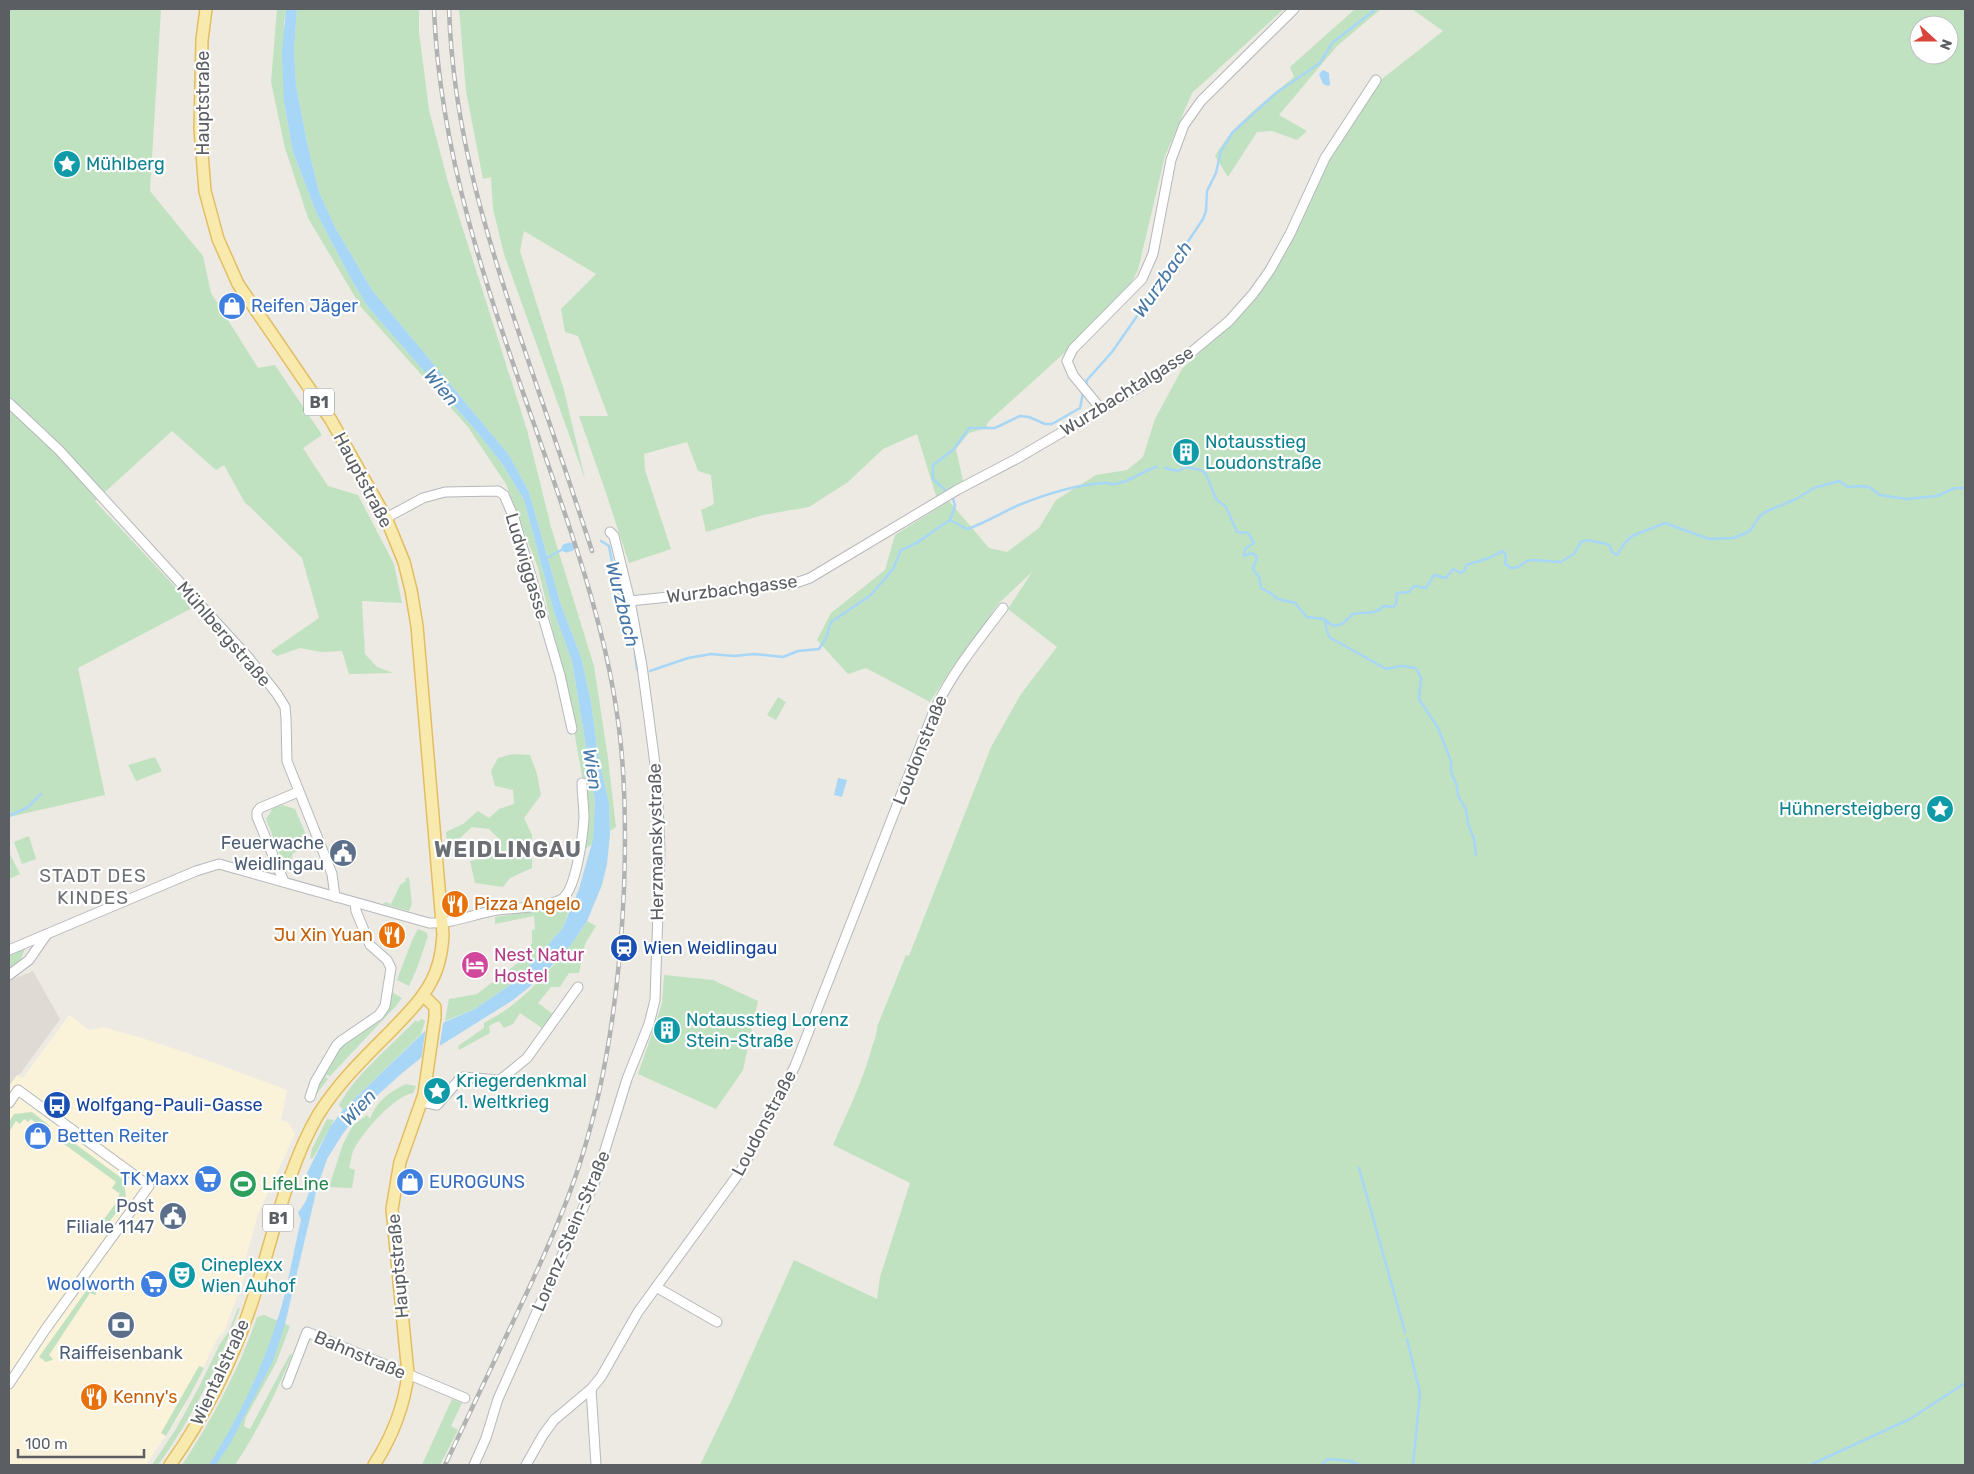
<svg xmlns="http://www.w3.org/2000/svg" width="1974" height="1474" font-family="Rubik,sans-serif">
<rect width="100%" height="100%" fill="#eceae2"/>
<path fill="#faf2d9" d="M69 1015 89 1030 103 1027 142 1038 190 1054 287 1090 281 1120 289 1123 295 1134 258 1214 246 1258 245 1274 225 1330 217 1339 181 1413 146 1465H9V1086L17 1075 23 1078Z"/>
<path fill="#dfdbd4" d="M33 971 60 1019 20 1074 17 1075 9 1086V981Z"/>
<g fill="#c1e2c1" fill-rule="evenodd">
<path d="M9 9H161L150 191 203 256 211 293 258 368 275 365 322 435 303 448 328 486 358 495 394 564 402 603 362 601 365 654 377 667 393 673 349 674 342 651 321 652 300 648 277 656 271 651 319 618 302 558 249 506 245 503 224 465 216 470 172 431 95 501 194 607 78 668 105 795 9 817Z"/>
<path d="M277 9H286L284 23V102L293 152 316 212 351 279 368 307 477 432 503 465 524 500 554 612 572 661 595 801 593 839 592 844 585 849 587 804 566 686 538 568 506 484 468 427 361 307 308 218 285 148 271 82Z"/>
<path d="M297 9H419V32L429 110 448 182 527 430 551 527 594 666 608 758 616 827 610 831 609 803 598 755 591 702 581 657 561 605 529 492 509 455 372 290 335 227 319 192 307 142 296 85 294 50Z"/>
<path d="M459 9H1284L1192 93 1165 156 1138 270 1130 285 1082 337 988 422 986 428 969 433 956 449 963 481 936 496 917 434 883 449 848 482 809 507 763 515 706 532 701 510 714 504 711 475 698 471 687 442 644 454 645 470 671 549 629 563 604 487 579 416H608L578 336 565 332 561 309 596 274 524 231 520 251 564 390 585 479 504 254 493 209 491 177 483 179 466 91Z"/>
<path d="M1355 9H1381L1337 46 1279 115 1307 131 1297 140 1272 131 1257 132 1228 177 1215 156C1234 123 1265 101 1294 77L1290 67Z"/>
<path d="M1412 9H1965V1465H700L732 1399 794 1260 877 1299 880 1277 910 1183 833 1145C846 1115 861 1085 870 1054 872 1044 877 1037 877 1027L906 955 909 956 991 747 1021 694 1057 647 1008 609 1032 572 999 603 950 671 930 702 866 668 848 674 817 640 831 613 885 570 895 535 949 501 989 548 1007 552 1039 528 1056 500 1096 475 1127 470 1143 457 1155 419 1182 369 1243 313 1287 244 1328 152 1377 87 1378 82 1443 31ZM1919 25H1949V55H1919Z"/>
<path d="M778 697 786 702 776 720 767 715Z"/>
<path d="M513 754 530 755 537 774 541 795 524 818 532 835V868L510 878 503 887 475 883 470 861C484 859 492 851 500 840L489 829 472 827 458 840V856H448L446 832 463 824 478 811 489 818 499 809 514 804 513 790 495 786 491 771 498 758Z"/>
<path d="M155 757 162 771 136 781 128 765Z"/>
<path d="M282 805 295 809 311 846 293 853 287 873 266 819 273 808Z"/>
<path d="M29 836 36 859 22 864 14 842Z"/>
<path d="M9 852 20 874 9 879Z"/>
<path d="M409 877 412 904 409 911 383 904 385 902 391 904 400 885 406 881 405 879Z"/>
<path d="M554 907 568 913 562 929 516 981 475 1009 445 1021 449 999 477 994 523 959 532 943V930L535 929 534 916 495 924V917Z"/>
<path d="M587 921 596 926 585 944 579 973H569L560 987H551L538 1003 553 1014 542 1028 520 1013 513 1024 504 1028 499 1021 489 1026 490 1033 459 1050 458 1046 484 1028V1023C492 1018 502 1013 510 1007 540 984 566 952 587 921Z"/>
<path d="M418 929 426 932 428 936 417 968 409 986 397 980 413 938Z"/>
<path d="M24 947 25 949 20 961 9 972V953Z"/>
<path d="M664 975 713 980 758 1001 743 1070 716 1109 638 1074 656 1022 662 1003Z"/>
<path d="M392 992 402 998 395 1007 330 1076 327 1075 325 1077 328 1079 311 1101 318 1082 340 1047 378 1022 386 1012Z"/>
<path d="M422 1019 425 1021 421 1034 343 1110 339 1105C356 1074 391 1046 416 1020L417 1022Z"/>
<path d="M406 1084 416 1086 413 1093C393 1097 364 1131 354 1149 351 1155 351 1162 349 1168L355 1170 352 1188 329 1187 343 1144 353 1125 367 1115 370 1119C377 1100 390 1092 406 1084Z"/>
<path d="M32 1112 50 1126 47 1131 31 1119 28 1122 24 1119 20 1124 16 1121 9 1132V1122L14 1114Z"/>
<path d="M327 1119 334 1120 313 1158 310 1159 312 1149Z"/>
<path d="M66 1137 124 1180 126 1199 100 1235 96 1230 118 1200 116 1199 120 1194 112 1188 116 1182 64 1144Z"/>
<path d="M89 1287 96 1290V1295L90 1293 49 1355 53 1359 52 1360 46 1362 39 1357Z"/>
<path d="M238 1308H240C219 1364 193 1417 158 1465H152L176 1429 198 1389 220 1344 229 1331Z"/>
<path d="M264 1315 290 1326 276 1363 246 1417 244 1426 250 1429 290 1354 292 1355C276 1393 258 1430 235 1465H182C212 1419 239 1370 257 1317Z"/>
<path d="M199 1366 204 1368 190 1395 166 1436 161 1433Z"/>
<path d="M452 1399 462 1403 451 1426 458 1430 440 1465H422Z"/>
</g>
<g fill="#a7d6f7">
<path d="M286 9H297L294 50 296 85 307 142 319 192 335 227 372 290 509 455 529 492 561 605 581 657 591 702 598 755 609 803 610 834 607 864 602 885 587 921 568 949 537 981 513 1000 422 1057 401 1074 359 1112 342 1135 327 1159 317 1188 285 1324 273 1361 231 1442 216 1465H209C237 1420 261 1372 277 1321 288 1288 293 1253 301 1220L298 1212C308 1202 313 1186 307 1173L330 1127 343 1110 426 1030 475 1009 516 981 562 929 579 889 593 839 595 801 572 661 554 612 524 500 503 465 477 432 368 307 351 279 316 212 293 152 284 102 282 53Z"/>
<path d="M1323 70 1329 73 1330 85 1328 86 1323 84 1319 74Z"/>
<path d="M838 778 847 780 842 797 834 795Z"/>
</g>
<path fill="#eceae2" d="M444 1018 439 1049 421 1061 426 1027Z"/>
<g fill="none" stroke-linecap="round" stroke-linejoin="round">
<g stroke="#a7d6f7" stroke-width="2.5">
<path d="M1086 385 1087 380 1112 352 1167 273 1203 219 1206 211 1207 191 1216 173 1221 151 1232 133 1276 93 1320 63 1332 43 1376 9"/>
<path d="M1165 468 1178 471 1186 467 1201 470 1206 474 1216 499 1226 507 1237 532 1248 533 1254 543 1245 549 1244 556 1252 553 1257 557 1253 569 1259 577 1261 588 1272 594 1278 599 1295 603 1307 617 1324 619 1333 626 1342 624 1353 614C1365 611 1374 616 1384 606L1393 607 1396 604 1397 593 1409 592 1414 586 1426 588 1434 575 1446 578 1453 569 1461 573 1465 570 1466 565 1489 558 1503 551 1506 556 1505 564 1511 568 1518 567 1527 561 1532 560 1561 562 1574 554 1581 542 1587 540 1607 544 1610 546 1612 552 1617 555 1624 544 1632 536 1665 523 1709 539 1734 538 1750 531 1759 517 1765 512 1796 499 1814 488 1839 481 1848 487 1861 486 1869 487 1880 495 1906 499 1937 496 1955 488H1965"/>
<path d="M945 490 933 479V465L954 449 969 428H995L1020 416 1029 417 1045 424H1052L1080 408 1083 393"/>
<path d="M950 520 967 529C985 523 1001 513 1019 505 1046 494 1075 485 1104 483 1108 482 1112 485 1115 484 1131 482 1143 470 1157 467"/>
<path d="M601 541 609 546C615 581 626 614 634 648"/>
<path d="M547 558 561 550"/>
<path d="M1324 619 1329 637 1386 669 1401 666 1416 668 1421 678 1419 699 1438 728 1451 761V772L1457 786 1458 796 1466 809 1468 824 1474 839 1476 855"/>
<path d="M635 653 637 669 640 671"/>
<path d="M650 671 688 658 711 654 734 656 754 654 783 657 798 651 819 649 826 638 831 622 871 595 893 569 901 550C920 544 933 530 950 520L955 506 953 498"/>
<path d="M9 816 28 807 41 794"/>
<path d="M1359 1168 1405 1332"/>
<path d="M1407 1339 1420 1393 1413 1465"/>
<path d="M1321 1465 1328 1459 1350 1461 1359 1465"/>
<path d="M1810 1465 1910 1419 1965 1383"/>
</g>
<path stroke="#a7d6f7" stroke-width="9" d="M566 548 570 547"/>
<g stroke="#b5b8bc" stroke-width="11">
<g id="minor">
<path d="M9 403 59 450 248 657 277 694 285 707 286 718 287 761 332 874 335 897"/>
<path d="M1101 409 1073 375 1067 361 1073 349 1142 279 1153 254 1171 160 1184 125 1201 101 1294 9"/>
<path d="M386 518 423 498 445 492 498 491 504 495 514 518 560 675 572 729"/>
<path d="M610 532 614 536 630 601"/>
<path d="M284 882 257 817V812L260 808 298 792"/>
<path d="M9 950 196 871 219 864 429 923C450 924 472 915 492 911 514 907 540 909 560 900 576 894 583 834 584 818 584 806 582 795 582 783"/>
<path d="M9 975 29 960 47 934"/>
<path d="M310 1097 315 1082 336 1046 341 1041 379 1015 385 1006 391 968 387 960 370 945 356 911 355 903"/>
<path d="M422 1102 437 1105 459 1080 463 1077 500 1080 527 1058 578 987"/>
<path d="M9 1103 18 1090 149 1186 45 1330 9 1384"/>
<path d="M656 1287 717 1322"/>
<path d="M287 1384 307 1332 465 1398"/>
<path d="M591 1389 596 1465"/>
<path d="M474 1465 486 1438 498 1399 596 1179 627 1079 649 1024 655 1000 660 851 657 779 642 666 630 601 793 584 810 578 957 490 1016 459 1141 386 1188 355 1229 321 1253 294 1270 270 1290 234 1325 158 1376 80"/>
<path d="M526 1465 543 1435 554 1420 591 1389 601 1377 638 1312 742 1169 795 1066 934 711C952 673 977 642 1003 608"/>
</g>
</g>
<g stroke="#e4bd63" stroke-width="14">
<g id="major">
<path d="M170 1465C207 1413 236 1353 255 1293 273 1236 288 1166 318 1115 338 1083 364 1058 390 1032 405 1016 421 1001 431 982 439 968 442 951 443 935L417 626 411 590 404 562 386 518 331 420 238 284 218 239 205 191 200 129 202 40 206 9"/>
<path d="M374 1465C392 1437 404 1408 408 1374L392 1209 400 1162 424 1094 435 1017V1007L423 995"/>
</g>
</g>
<use href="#minor" stroke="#fff" stroke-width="9"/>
<use href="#major" stroke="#f7eaac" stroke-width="11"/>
<g stroke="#b1b2b2" stroke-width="4.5">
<g id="rail">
<path d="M434 9C441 188 512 354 568 523 589 585 608 649 617 714 626 772 626 831 624 889 620 982 608 1077 579 1166 563 1215 542 1261 520 1307 495 1360 470 1412 445 1465"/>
<path d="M449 9C453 132 488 242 527 357 549 422 571 486 592 551"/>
</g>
</g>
<use href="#rail" stroke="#fff" stroke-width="2.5" stroke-dasharray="8" stroke-linecap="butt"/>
</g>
<defs>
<g id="sight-disc" transform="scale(1.4375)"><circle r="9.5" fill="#0f9aa8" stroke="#fff"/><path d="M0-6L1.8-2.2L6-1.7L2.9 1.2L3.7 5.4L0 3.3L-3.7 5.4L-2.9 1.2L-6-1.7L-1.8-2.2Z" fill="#fff"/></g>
<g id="shop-disc" transform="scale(1.4375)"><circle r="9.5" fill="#3f7fe0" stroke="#fff"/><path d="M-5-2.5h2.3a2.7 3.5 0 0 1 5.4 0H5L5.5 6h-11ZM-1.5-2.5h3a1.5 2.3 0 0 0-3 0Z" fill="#fff"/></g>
<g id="building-disc" transform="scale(1.4375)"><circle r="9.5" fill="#0f9aa8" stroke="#fff"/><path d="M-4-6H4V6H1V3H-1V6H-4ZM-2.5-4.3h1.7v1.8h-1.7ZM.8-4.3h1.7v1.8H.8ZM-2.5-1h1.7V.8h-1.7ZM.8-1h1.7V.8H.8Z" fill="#fff"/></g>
<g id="civic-disc" transform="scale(1.4375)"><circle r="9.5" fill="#5c6f8a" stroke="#fff"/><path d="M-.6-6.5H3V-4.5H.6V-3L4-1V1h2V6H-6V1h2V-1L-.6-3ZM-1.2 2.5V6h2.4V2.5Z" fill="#fff"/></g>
<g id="restaurant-disc" transform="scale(1.4375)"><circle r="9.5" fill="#e8710a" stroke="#fff"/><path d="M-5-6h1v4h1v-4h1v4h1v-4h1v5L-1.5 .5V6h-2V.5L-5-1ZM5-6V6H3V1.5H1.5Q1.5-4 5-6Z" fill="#fff"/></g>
<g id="station-disc" transform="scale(1.4375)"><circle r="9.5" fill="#1a4fb4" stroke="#fff"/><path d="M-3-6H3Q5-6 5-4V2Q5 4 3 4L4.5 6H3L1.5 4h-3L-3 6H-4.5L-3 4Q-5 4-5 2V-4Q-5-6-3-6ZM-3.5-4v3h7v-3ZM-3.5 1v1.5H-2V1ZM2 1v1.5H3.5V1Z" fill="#fff"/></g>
<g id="hotel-disc" transform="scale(1.4375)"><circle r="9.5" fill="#d1479c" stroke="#fff"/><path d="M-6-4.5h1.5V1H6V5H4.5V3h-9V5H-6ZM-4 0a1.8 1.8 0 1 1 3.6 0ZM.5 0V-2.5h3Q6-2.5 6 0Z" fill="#fff"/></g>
<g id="bus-disc" transform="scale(1.4375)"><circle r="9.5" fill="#1a4fb4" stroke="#fff"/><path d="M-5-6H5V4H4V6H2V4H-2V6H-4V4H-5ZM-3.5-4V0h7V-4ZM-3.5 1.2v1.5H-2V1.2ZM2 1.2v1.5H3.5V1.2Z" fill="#fff"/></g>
<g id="supermarket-disc" transform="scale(1.4375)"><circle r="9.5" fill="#3f7fe0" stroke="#fff"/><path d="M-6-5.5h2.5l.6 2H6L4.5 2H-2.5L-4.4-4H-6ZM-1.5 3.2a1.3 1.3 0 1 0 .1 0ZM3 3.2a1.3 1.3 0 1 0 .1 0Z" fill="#fff"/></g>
<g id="stadium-disc" transform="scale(1.4375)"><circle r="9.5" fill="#2e9e5b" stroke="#fff"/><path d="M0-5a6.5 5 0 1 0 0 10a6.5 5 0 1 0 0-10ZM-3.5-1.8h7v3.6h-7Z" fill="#fff"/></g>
<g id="theatre-disc" transform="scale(1.4375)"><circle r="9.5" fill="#0f9aa8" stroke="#fff"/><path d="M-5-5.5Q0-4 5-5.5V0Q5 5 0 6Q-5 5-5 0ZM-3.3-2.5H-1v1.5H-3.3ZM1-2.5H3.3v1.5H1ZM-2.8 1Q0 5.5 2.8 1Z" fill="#fff"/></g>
<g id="bank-disc" transform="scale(1.4375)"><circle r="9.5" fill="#5c6f8a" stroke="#fff"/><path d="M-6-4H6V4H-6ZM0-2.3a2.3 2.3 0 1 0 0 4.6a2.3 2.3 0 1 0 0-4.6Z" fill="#fff"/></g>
</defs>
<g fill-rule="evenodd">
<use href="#sight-disc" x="67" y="164"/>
<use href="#shop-disc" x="232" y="306"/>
<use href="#building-disc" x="1186" y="452"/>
<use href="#sight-disc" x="1940" y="809"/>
<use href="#civic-disc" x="343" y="853"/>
<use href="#restaurant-disc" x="455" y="904"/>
<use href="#restaurant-disc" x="392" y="935"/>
<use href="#station-disc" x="624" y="948"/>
<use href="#hotel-disc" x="475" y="965"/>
<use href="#building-disc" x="667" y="1030"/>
<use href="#sight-disc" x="437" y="1091"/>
<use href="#bus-disc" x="57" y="1105"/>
<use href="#shop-disc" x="38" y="1136"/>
<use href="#supermarket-disc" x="208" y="1179"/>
<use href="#shop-disc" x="410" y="1182"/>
<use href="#stadium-disc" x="243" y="1184"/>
<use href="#civic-disc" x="173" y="1216"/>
<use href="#theatre-disc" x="182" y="1275"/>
<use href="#supermarket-disc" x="154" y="1284"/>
<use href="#bank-disc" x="121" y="1325"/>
<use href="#restaurant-disc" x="94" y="1397"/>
</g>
<g text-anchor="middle" stroke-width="4.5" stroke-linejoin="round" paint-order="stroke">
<g fill="#fff" stroke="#8c8e91" stroke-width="1">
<rect x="304" y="388.5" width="30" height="27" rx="4"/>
<rect x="263" y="1204.5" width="30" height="27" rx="4"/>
</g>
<g font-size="16" font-weight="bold" fill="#5b5e62">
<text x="319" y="408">B1</text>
<text x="278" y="1224">B1</text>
</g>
<g font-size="18" fill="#5b5e62" stroke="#fff">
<text transform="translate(203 103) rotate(-90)" y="6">Hauptstraße</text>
<text transform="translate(1127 391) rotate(-32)" y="6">Wurzbachtalgasse</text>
<text transform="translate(363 480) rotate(62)" y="6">Hauptstraße</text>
<text transform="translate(527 566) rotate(73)" y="6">Ludwiggasse</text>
<text transform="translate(732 589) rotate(-7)" y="6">Wurzbachgasse</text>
<text transform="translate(224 634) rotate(49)" y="6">Mühlbergstraße</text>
<text transform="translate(920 750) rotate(-68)" y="6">Loudonstraße</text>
<text transform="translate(656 842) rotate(-91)" y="6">Herzmanskystraße</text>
<text transform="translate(764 1123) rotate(-62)" y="6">Loudonstraße</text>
<text transform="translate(571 1231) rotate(-67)" y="6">Lorenz-Stein-Straße</text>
<text transform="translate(398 1266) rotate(-95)" y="6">Hauptstraße</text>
<text transform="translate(360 1355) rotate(23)" y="6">Bahnstraße</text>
<text transform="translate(220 1372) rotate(-65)" y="6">Wientalstraße</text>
</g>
<g font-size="18" fill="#0d838f" stroke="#fff" text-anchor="start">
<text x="86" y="170">Mühlberg</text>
<text x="1205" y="448">Notausstieg<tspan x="1205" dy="21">Loudonstraße</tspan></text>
<text x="1921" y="815" text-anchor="end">Hühnersteigberg</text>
<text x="686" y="1026">Notausstieg Lorenz<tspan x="686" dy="21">Stein-Straße</tspan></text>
<text x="456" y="1087">Kriegerdenkmal<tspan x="456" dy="21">1. Weltkrieg</tspan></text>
<text x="201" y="1271">Cineplexx<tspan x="201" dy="21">Wien Auhof</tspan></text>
</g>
<g font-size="18" fill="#366cbe" stroke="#fff" text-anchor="start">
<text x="251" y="312">Reifen Jäger</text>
<text x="57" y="1142">Betten Reiter</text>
<text x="189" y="1185" text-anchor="end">TK Maxx</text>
<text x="429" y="1188">EUROGUNS</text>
<text x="135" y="1290" text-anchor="end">Woolworth</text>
</g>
<g font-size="18" fill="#4e5e75" stroke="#fff" text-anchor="end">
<text x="324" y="849">Feuerwache<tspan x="324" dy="21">Weidlingau</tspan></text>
<text x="154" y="1212">Post<tspan x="154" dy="21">Filiale 1147</tspan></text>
<text x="121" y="1359" text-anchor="middle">Raiffeisenbank</text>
</g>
<g font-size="18" fill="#c56008" stroke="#fff" text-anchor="start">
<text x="474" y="910">Pizza Angelo</text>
<text x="373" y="941" text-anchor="end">Ju Xin Yuan</text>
<text x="113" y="1403">Kenny's</text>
</g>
<g font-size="18" fill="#164399" stroke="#fff" text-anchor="start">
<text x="643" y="954">Wien Weidlingau</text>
<text x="76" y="1111">Wolfgang-Pauli-Gasse</text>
</g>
<g font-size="18" fill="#b23c85" stroke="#fff" text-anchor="start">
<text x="494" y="961">Nest Natur<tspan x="494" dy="21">Hostel</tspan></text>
</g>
<g font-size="18" fill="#27864d" stroke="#fff" text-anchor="start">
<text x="262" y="1190">LifeLine</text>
</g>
<g font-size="19" font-style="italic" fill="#4778a7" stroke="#fff">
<text transform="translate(1162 279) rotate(-55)" y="7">Wurzbach</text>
<text transform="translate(442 387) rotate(49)" y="7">Wien</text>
<text transform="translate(623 604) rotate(76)" y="7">Wurzbach</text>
<text transform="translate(593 769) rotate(81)" y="7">Wien</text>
<text transform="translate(358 1107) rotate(-47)" y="7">Wien</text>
</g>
<g font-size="19" letter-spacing="1" fill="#6c7074" stroke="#fff">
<text x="93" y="882">STADT DES<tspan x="93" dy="22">KINDES</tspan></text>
</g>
<g font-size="22" font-weight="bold" letter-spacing="1" fill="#6c7074" stroke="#fff">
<text x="508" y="857">WEIDLINGAU</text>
</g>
</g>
<rect width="1974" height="1474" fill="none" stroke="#5b5e62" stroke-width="20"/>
<g transform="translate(1934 40) rotate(111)"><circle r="24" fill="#ffffff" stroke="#bdbfc0"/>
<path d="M0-4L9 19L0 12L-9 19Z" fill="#d9443b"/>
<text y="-8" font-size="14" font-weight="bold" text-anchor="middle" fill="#5b5e62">N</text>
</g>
<path d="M18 1449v8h126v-8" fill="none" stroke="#5b5e62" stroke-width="2.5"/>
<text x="25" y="1449" font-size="15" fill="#5b5e62" stroke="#ffffff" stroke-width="4" paint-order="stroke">100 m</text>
</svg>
